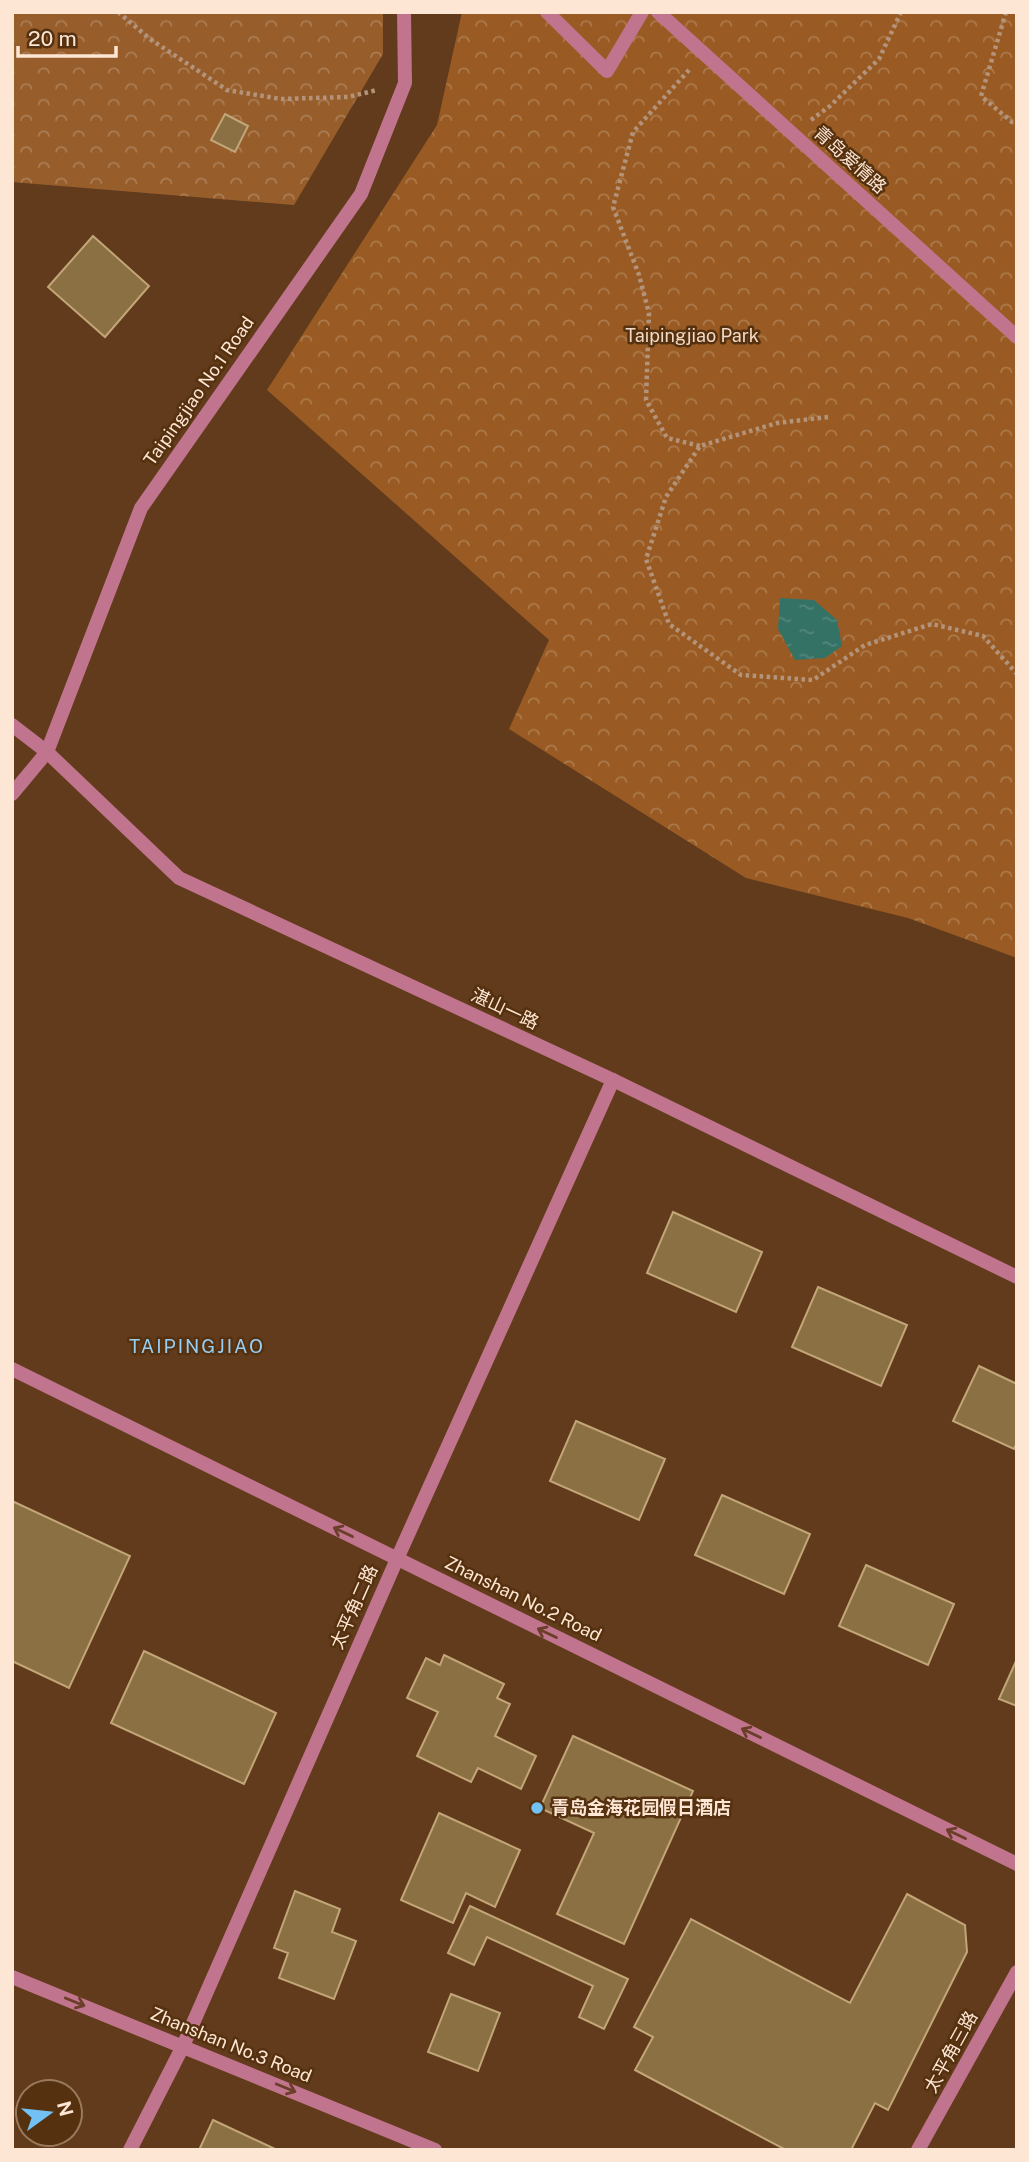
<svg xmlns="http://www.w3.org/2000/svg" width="1029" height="2162" font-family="'Public Sans','Noto Sans SC',sans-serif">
<defs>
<pattern id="forest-crowns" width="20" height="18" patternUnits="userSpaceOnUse" patternTransform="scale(1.75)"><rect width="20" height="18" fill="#975e2c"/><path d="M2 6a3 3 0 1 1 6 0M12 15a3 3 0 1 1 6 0" fill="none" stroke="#ac7d54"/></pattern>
<pattern id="park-crowns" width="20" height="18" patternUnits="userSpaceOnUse" patternTransform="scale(1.75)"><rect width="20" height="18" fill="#995b23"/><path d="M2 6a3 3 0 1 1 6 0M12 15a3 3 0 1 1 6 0" fill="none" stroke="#ad7a4c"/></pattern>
<pattern id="water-ripples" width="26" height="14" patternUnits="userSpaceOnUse" patternTransform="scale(1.75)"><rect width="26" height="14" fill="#357266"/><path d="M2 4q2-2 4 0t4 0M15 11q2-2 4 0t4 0" fill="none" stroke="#53867b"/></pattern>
</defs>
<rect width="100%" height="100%" fill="#613b1b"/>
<path fill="url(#forest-crowns)" d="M12 12H383V54L294 205 12 182Z"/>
<path fill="url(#park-crowns)" d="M462 12H1017V958L908 918 746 878 509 729 549 640 267 390 437 125Z"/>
<path fill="url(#water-ripples)" d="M780 598 814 600 837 620 842 646 825 658 795 660 778 629Z"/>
<g fill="#8b7043" stroke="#c3a678" stroke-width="2">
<path d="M225 114 248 126 235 152 211 140Z"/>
<path d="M93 236 149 286 105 337 48 287Z"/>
<path d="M673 1212 762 1252 736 1312 647 1273Z"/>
<path d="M818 1287 907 1325 881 1386 792 1347Z"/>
<path d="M979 1366 1017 1384V1443L1014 1449 953 1421Z"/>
<path d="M576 1421 665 1459 639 1520 550 1481Z"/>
<path d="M722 1495 810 1534 784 1594 695 1555Z"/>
<path d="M12 1501 130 1556 69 1688 12 1661Z"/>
<path d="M866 1565 954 1604 928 1665 839 1626Z"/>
<path d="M144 1651 276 1713 244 1784 111 1723Z"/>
<path d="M444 1655 504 1684 497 1698 510 1704 495 1736 536 1756 521 1789 478 1768 471 1782 417 1756 438 1712 407 1698 426 1658 440 1665Z"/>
<path d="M1017 1659V1706L999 1699Z"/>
<path d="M573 1736 693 1791 624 1944 557 1914 594 1833 540 1808Z"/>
<path d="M439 1813 520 1850 495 1907 466 1893 453 1923 401 1900Z"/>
<path d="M295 1891 340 1909 332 1932 356 1941 334 1999 279 1978 288 1953 274 1948Z"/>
<path d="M907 1894 965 1925 967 1952 888 2110 875 2103 851 2150H786L635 2070 653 2037 634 2027 691 1919 850 2003Z"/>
<path d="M470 1906 628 1979 604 2029 579 2017 593 1986 487 1937 474 1965 448 1953Z"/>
<path d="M451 1994 500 2013 478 2071 428 2052Z"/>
<path d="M213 2120 275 2149V2150H199Z"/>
</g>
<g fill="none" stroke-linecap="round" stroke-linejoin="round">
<g stroke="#b3947b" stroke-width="4.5" stroke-dasharray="3.5 3.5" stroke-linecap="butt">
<path d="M118 12 150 39 227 90 281 99 348 97 377 90"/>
<path d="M1006 12 981 96 1012 122H1017"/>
<path d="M689 70 633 132 613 207 639 275 649 313 646 400 667 438 700 446"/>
<path d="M811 120 830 106 879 59 901 12"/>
<path d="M828 417 777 423 700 446 666 497 646 559 669 624 741 675 813 680 865 645 932 624 983 636 1017 674"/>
</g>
<g stroke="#c0748d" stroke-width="14">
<path d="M547 12 607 71 642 12"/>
<path d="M12 725 47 752"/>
</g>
<g stroke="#c0748d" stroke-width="14">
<path d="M658 12 1017 337"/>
<path d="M47 752 179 878 613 1080 1017 1277"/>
<path d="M12 794 47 752 141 508 361 194 405 83 404 12"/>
<path d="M12 1369 1017 1864"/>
<path d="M130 2150 183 2046 397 1559 613 1080"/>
<path d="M918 2150 1017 1972"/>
</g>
<path stroke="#c0748d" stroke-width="14" d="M12 1977 435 2150"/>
</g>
<defs><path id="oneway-shaft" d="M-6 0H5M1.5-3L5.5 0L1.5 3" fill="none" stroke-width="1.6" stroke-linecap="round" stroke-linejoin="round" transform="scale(1.75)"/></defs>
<g stroke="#6a3e28">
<use href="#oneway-shaft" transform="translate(343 1532) rotate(-154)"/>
<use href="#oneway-shaft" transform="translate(547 1633) rotate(-154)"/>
<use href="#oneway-shaft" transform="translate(751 1733) rotate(-154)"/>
<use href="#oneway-shaft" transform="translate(956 1834) rotate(-154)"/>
<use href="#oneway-shaft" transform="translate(75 2002) rotate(22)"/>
<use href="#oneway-shaft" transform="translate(286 2088) rotate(22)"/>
</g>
<circle fill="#72c1f5" stroke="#55310f" stroke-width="2.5" cx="537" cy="1808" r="7"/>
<g text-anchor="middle" stroke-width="5" stroke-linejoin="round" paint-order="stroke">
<g font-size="18" fill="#fee6d4" stroke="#55310f">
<text transform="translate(850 160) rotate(42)" y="6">青岛爱情路</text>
<text transform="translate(199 391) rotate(-55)" y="6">Taipingjiao No.1 Road</text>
<text transform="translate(505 1009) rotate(25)" y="6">湛山一路</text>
<text transform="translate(523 1599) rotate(26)" y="6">Zhanshan No.2 Road</text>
<text transform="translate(354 1607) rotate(-66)" y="6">太平角二路</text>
<text transform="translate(231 2045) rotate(22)" y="6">Zhanshan No.3 Road</text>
<text transform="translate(951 2052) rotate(-61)" y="6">太平角三路</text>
</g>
<g font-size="18" fill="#f2d9c5" stroke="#55310f">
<text x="692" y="342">Taipingjiao Park</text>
</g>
<g font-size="18" font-weight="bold" fill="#fee6d4" stroke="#55310f" text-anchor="start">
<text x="551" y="1814">青岛金海花园假日酒店</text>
</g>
<g font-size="19" letter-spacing="2" fill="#96cef6" stroke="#55310f">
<text x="197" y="1353">TAIPINGJIAO</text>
</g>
</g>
<rect width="1029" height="2162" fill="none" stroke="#fee6d4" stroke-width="28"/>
<g transform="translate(49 2113) rotate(75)"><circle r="33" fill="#55310f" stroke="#99795e" stroke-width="2"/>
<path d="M0-5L12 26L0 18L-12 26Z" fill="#72c1f5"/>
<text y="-10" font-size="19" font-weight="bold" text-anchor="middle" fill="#fee6d4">N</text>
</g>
<path d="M18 46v10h98v-10" fill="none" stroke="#fee6d4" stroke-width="3.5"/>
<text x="28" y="46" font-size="21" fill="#fee6d4" stroke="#55310f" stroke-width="5" paint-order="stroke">20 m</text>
</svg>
